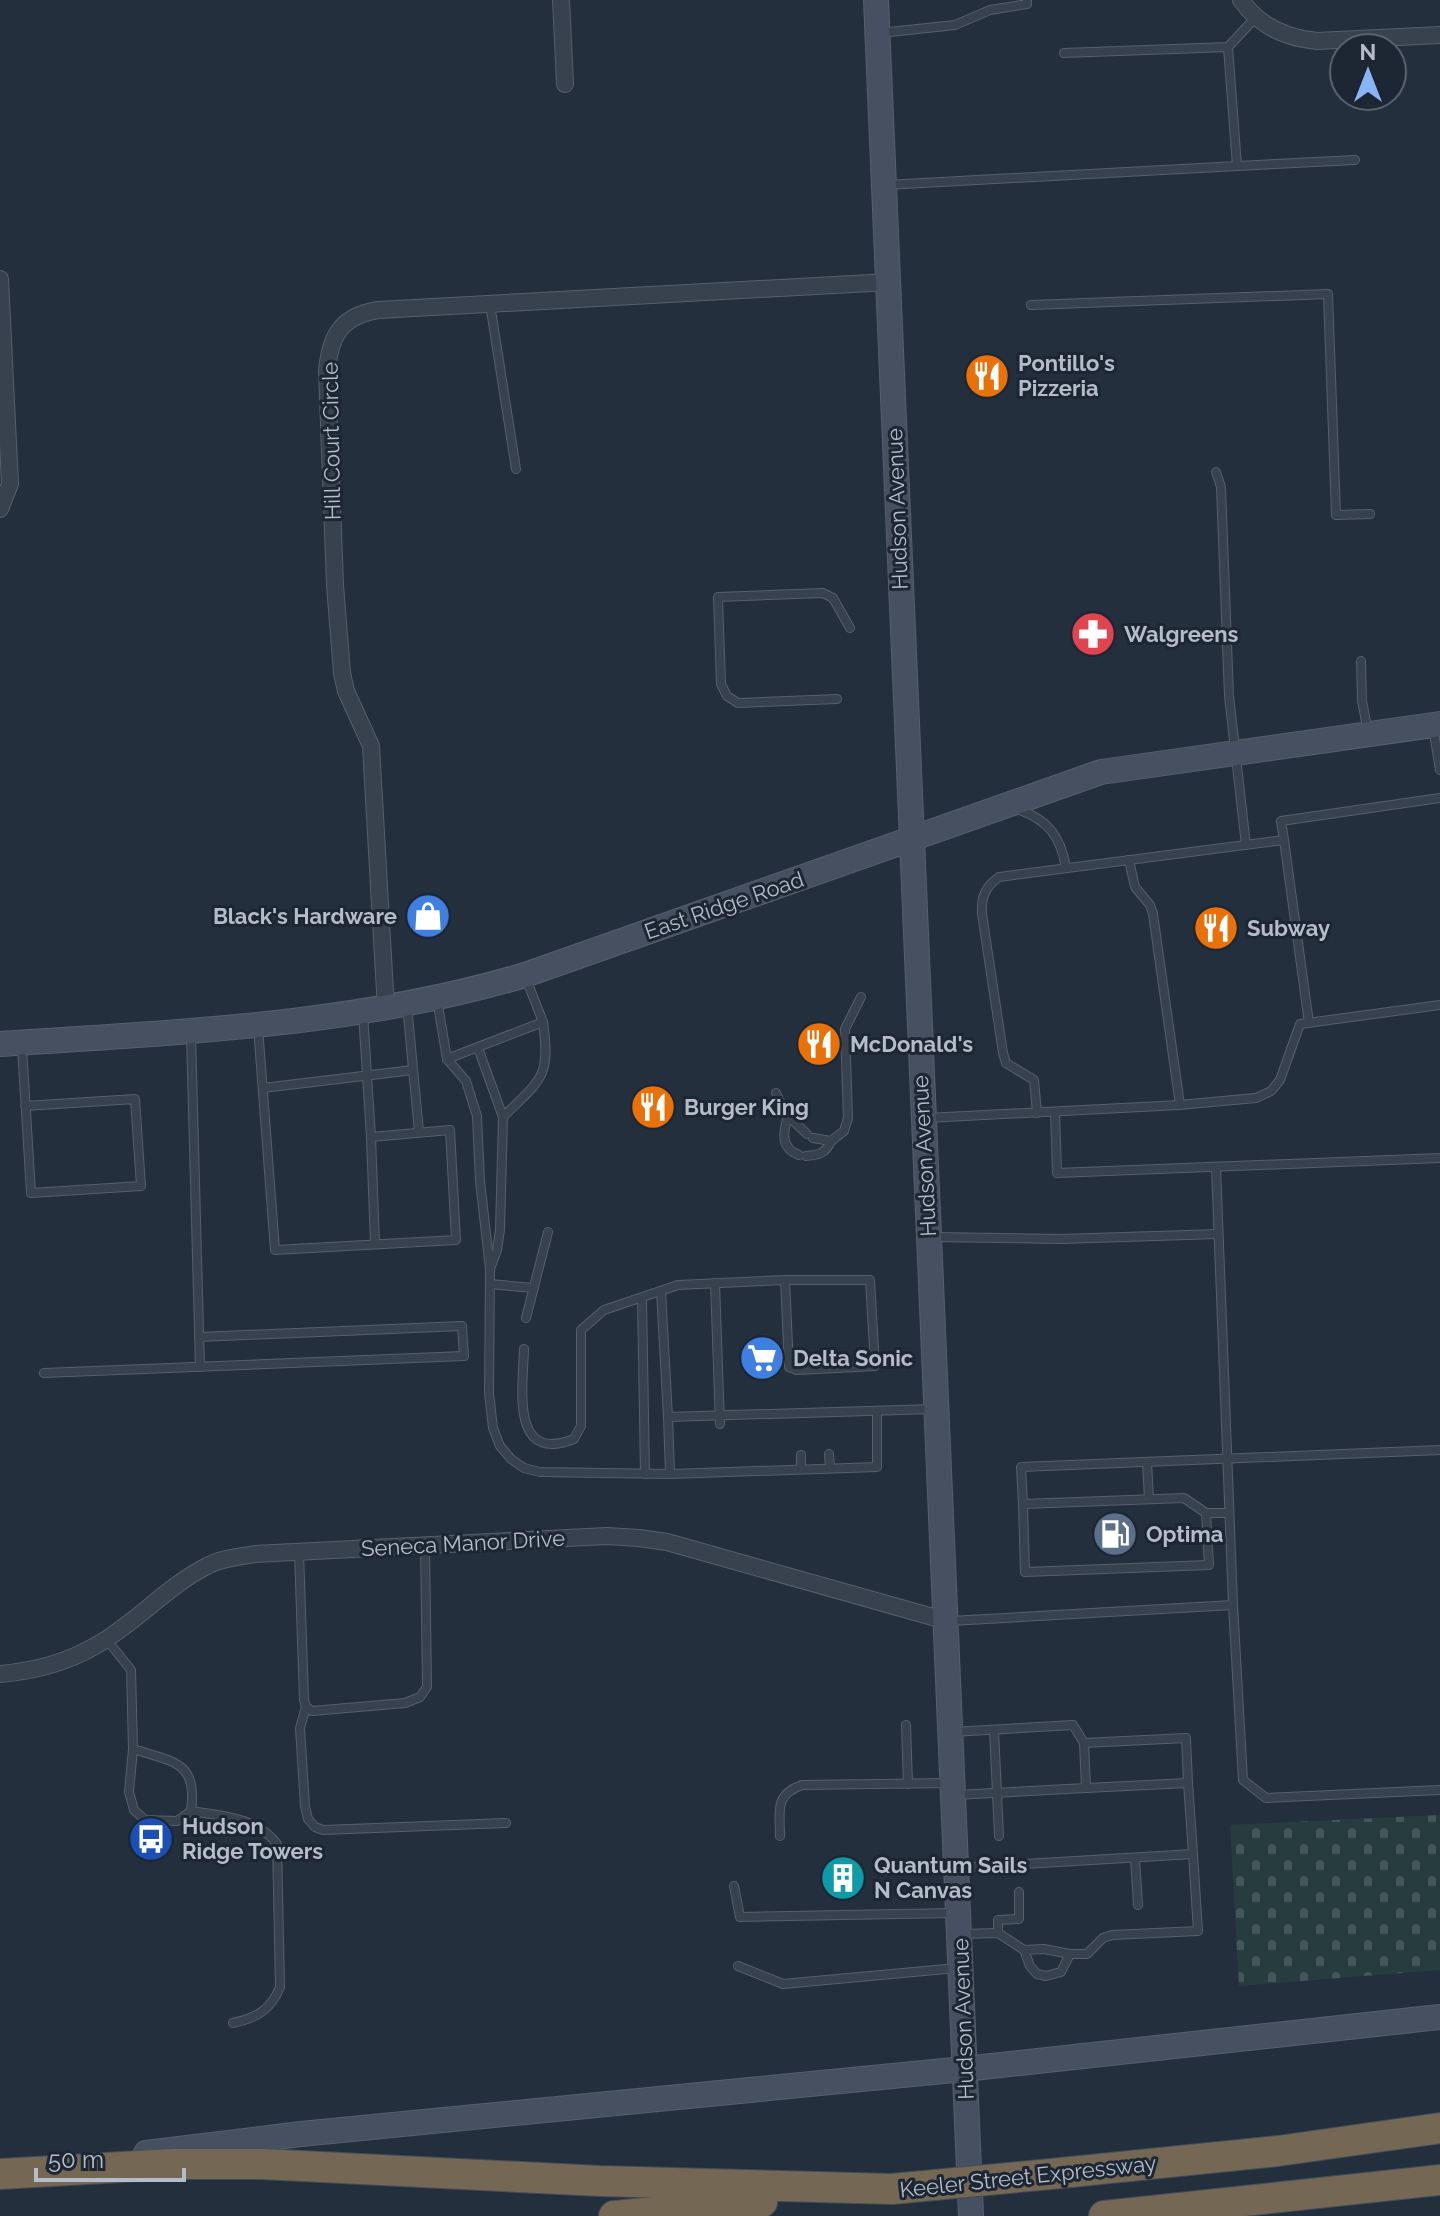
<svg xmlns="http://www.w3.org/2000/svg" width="1440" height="2216" font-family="Raleway,sans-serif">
<defs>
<pattern id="cemetery-stones" width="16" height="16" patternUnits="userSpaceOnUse" patternTransform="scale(2)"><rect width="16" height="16" fill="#263c3f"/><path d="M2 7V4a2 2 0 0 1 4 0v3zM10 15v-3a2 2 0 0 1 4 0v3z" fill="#435659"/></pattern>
</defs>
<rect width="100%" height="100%" fill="#242f3e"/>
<path fill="url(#cemetery-stones)" d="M1440 1815V1970L1239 1986 1230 1825Z"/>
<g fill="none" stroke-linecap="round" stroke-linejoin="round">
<g stroke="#565f6c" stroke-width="10">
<g id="lane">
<path d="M880 33 955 25 990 10 1027 4V0"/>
<path d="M1064 53 1228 47 1256 17"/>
<path d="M1237 166 1355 160"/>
<path d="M886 185 1237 166 1228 47"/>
<path d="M490 304 516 469"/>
<path d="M1031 305 1328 294 1336 515 1370 514"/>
<path d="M1216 472 1221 487 1229 696 1246 845"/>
<path d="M1361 661 1362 701 1368 732"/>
<path d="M837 699 738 703 727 696 721 684 718 597 823 593 833 598 850 628"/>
<path d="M1433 727 1440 770"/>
<path d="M1017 809C1048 819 1061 837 1066 868"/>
<path d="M1284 840 1309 1023"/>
<path d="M1129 860 1135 887 1150 905 1153 914 1180 1105"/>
<path d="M437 999 447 1059 466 1081 477 1116 480 1181 490 1269 489 1393 493 1428 500 1446 511 1459 524 1468 540 1472 670 1474 877 1467V1412"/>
<path d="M407 1005 419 1132"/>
<path d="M258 1027 275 1250 456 1240 450 1130 371 1137 363 1013"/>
<path d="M191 1035 200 1367"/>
<path d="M22 1047 31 1193 141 1186 135 1099 25 1106"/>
<path d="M478 1048 503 1117 500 1230 497 1250 490 1269"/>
<path d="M447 1059 543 1022 525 976"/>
<path d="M263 1088 413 1070"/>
<path d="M776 1093 785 1113 807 1134"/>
<path d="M1055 1112 1057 1173 1440 1158"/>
<path d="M1037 1113 1034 1080 1006 1063 1003 1053 982 914C981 897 985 887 999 877L1284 840 1281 821 1440 798"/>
<path d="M788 1116C783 1132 780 1148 799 1155"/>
<path d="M503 1117C541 1079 551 1078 543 1022"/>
<path d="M927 1118 1179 1105 1256 1098 1271 1091 1280 1080 1300 1024 1440 1005"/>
<path d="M371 1137 375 1244"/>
<path d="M813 1138 831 1141 844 1131 848 1118 845 1029 861 997"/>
<path d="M806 1156C819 1155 826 1153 831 1141"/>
<path d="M1216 1167 1233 1605 1243 1780 1266 1798 1440 1790"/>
<path d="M932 1237 1061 1239 1218 1234"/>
<path d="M715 1283 720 1424"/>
<path d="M490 1284 533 1288"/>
<path d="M661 1291 668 1417"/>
<path d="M642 1298 645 1474"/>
<path d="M526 1318 548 1232"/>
<path d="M524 1349C523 1388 510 1464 574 1439L581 1426V1330L604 1310 678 1285 785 1280H870L875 1366 797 1370 789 1367 785 1280"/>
<path d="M44 1373 464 1356 462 1326 199 1337"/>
<path d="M829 1454 830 1468"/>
<path d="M801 1455V1469"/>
<path d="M1147 1462 1149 1499"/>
<path d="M670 1474 668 1417 934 1409"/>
<path d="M1023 1504 1025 1572 1209 1565 1206 1513"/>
<path d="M1229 1513H1206L1184 1498 1023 1504 1021 1467 1440 1450"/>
<path d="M299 1552 304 1700 306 1707 312 1711 405 1703 420 1697 427 1687 425 1545"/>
<path d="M950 1621 1233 1605"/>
<path d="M107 1640 131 1670 133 1749 129 1792 134 1810 145 1820 177 1821 191 1811C198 1761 173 1762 133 1749"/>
<path d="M306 1707 300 1728 305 1806 308 1819 315 1827 323 1830 506 1823"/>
<path d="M906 1725 908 1784"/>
<path d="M994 1730 999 1836"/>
<path d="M952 1732 1073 1725 1084 1743 1086 1788 955 1795"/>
<path d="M1084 1743 1186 1738 1188 1783"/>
<path d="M191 1811C221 1816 257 1817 277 1844L280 1987C271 2010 256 2018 233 2023"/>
<path d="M780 1836C780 1811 774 1795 802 1785L950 1783"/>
<path d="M1135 1858 1138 1905"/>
<path d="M959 1868 1193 1854 1188 1783 1086 1788"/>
<path d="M734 1886 740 1917 954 1913"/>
<path d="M998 1933V1920L1019 1919V1892"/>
<path d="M961 1934 998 1933 1024 1950 1044 1949 1070 1954H1087L1103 1938 1112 1935 1198 1931 1193 1854"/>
<path d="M1024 1950 1030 1966 1037 1974 1046 1976 1061 1972 1070 1954"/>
<path d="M738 1966 783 1984 957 1968"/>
</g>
</g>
<g stroke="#565f6c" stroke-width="18">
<g id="street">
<path d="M561 0 565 84"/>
<path d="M1241 0C1259 26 1286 38 1317 41L1440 35"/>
<path d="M0 279 10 484 0 509"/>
<path d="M386 1009 371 746 346 691 342 673 335 585 327 371C330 336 341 316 378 310L889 282"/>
<path d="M0 1674C34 1671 66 1663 95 1646 135 1624 166 1587 207 1566 221 1558 239 1557 255 1554L607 1536 639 1538 667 1542 947 1621"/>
</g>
</g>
<g stroke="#565f6c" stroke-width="26">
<g id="secondary">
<path d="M876 0 971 2216"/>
<path d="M0 1044C177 1032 354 1026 525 975L1101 772 1440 724"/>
<path d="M146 2153 301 2134 964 2069 1440 2017"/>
</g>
</g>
<g stroke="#434c59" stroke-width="32">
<g id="highway">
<path d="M0 2174 174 2164H262L600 2181 892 2189"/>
<path d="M1051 2174 1278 2151 1440 2128"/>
<path d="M614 2216 762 2202"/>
<path d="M1104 2216 1440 2180"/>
</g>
</g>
<use href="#lane" stroke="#38414e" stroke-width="8"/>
<use href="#street" stroke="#38414e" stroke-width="16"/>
<use href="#secondary" stroke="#465061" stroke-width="24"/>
<use href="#highway" stroke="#746855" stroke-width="30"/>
<g stroke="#434c59" stroke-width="32" stroke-linecap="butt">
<path id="highway-bridge" d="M892 2189 1051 2174"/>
</g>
<use href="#highway-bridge" stroke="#746855" stroke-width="30"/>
</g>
<defs>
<g id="restaurant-disc" transform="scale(2.3)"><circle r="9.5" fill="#e8710a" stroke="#1d2633"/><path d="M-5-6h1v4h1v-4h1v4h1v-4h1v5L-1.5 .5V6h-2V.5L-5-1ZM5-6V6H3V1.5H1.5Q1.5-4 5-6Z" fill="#fff"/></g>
<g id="pharmacy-disc" transform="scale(2.3)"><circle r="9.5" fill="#e0444e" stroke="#1d2633"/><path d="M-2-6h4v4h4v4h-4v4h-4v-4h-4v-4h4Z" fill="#fff"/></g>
<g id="shop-disc" transform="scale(2.3)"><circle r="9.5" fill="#3f7fe0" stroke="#1d2633"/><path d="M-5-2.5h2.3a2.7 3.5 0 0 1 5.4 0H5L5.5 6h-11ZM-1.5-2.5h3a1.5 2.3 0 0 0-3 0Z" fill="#fff"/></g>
<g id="supermarket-disc" transform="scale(2.3)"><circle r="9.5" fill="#3f7fe0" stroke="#1d2633"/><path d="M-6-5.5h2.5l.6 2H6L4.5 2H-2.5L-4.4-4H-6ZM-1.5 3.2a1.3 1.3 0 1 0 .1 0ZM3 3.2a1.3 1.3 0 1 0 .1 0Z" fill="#fff"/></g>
<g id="fuel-disc" transform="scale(2.3)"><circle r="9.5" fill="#5c6f8a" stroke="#1d2633"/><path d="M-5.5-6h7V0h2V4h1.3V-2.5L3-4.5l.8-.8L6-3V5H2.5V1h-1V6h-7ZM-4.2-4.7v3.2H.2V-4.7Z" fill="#fff"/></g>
<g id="bus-disc" transform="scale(2.3)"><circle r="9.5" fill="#1a4fb4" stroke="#1d2633"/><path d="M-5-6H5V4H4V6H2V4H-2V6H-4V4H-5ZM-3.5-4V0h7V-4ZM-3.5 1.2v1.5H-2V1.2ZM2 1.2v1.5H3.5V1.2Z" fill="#fff"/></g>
<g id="building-disc" transform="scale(2.3)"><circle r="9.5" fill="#0f9aa8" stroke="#1d2633"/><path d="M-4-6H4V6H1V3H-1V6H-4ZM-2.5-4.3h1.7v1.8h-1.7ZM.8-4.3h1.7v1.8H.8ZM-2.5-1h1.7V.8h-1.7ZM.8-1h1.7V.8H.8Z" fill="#fff"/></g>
</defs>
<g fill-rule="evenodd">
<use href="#restaurant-disc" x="987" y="376"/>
<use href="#pharmacy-disc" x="1093" y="634"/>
<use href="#shop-disc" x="428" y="916"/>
<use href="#restaurant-disc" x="1216" y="928"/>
<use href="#restaurant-disc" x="819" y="1044"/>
<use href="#restaurant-disc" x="653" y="1107"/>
<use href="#supermarket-disc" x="762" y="1358"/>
<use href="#fuel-disc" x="1115" y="1534"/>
<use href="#bus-disc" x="151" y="1839"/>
<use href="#building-disc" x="843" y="1878"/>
</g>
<g text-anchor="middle" stroke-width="6" stroke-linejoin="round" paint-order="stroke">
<g font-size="22" font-weight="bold" fill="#b4bcc9" stroke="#1d2633" text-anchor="start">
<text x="1018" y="371">Pontillo's<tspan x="1018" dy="25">Pizzeria</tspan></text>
<text x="1124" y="642">Walgreens</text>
<text x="397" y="924" text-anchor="end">Black's Hardware</text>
<text x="1247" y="936">Subway</text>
<text x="850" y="1052">McDonald's</text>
<text x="684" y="1115">Burger King</text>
<text x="793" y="1366">Delta Sonic</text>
<text x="1146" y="1542">Optima</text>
<text x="182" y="1834">Hudson<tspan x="182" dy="25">Ridge Towers</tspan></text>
<text x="874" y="1873">Quantum Sails<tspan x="874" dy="25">N Canvas</tspan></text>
</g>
<g font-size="22" fill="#b4bcc9" stroke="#1d2633">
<text transform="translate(331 441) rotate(-91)" y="8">Hill Court Circle</text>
<text transform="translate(897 509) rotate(-92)" y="8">Hudson Avenue</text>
<text transform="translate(724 905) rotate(-19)" y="8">East Ridge Road</text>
<text transform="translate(924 1156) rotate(-93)" y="8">Hudson Avenue</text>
<text transform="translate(463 1543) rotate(-3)" y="8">Seneca Manor Drive</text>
<text transform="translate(963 2019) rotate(-92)" y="8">Hudson Avenue</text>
<text transform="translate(1028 2176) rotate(-6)" y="8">Keeler Street Expressway</text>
</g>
</g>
<g transform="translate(1368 72)"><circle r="38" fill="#1d2633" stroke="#59626f" stroke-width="2"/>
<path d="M0-6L14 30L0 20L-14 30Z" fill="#8ab4f8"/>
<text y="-12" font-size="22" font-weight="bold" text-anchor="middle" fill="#b4bcc9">N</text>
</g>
<path d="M36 2168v12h148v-12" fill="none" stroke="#b4bcc9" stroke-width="4"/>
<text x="48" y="2168" font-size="24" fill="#b4bcc9" stroke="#1d2633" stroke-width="6" paint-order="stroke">50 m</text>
</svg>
